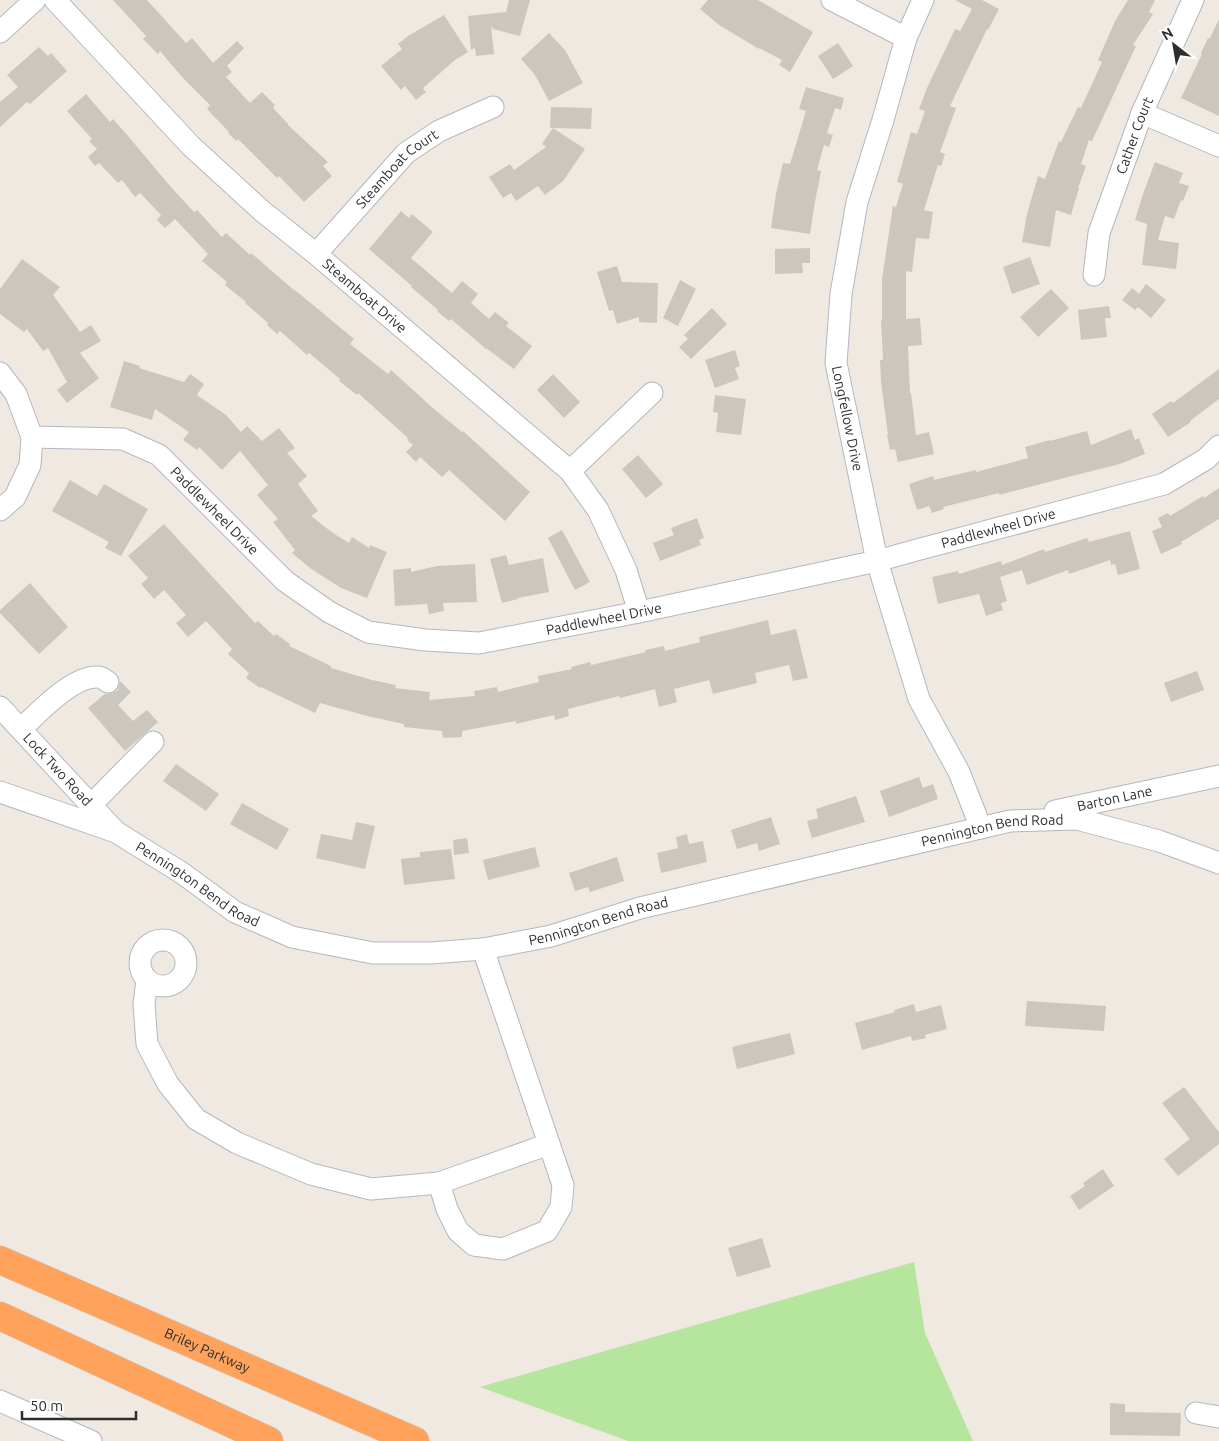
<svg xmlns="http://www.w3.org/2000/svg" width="1219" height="1441" font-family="Ubuntu,sans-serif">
<rect width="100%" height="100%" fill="#efe9e1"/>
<path fill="#b6e59e" d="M914 1262 925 1333 973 1441H628L480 1387Z"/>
<g fill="#cbc7bf">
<path d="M113 0H147L186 43 192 38 213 63 237 41 244 48 227 66 232 72 226 77 250 103 262 92 275 105 273 108 288 124V125L328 162 323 166 332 176 304 202 279 176 277 178 238 139 236 141 228 133 229 132 207 109 210 105 182 77 160 51 158 54 143 39 146 36Z"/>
<path d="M509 0H530L520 36 493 29 491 26 494 54 476 56 475 48 471 50 468 16 506 12Z"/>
<path d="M708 0H758L813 32 790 72 779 65 782 60 759 48V49L719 25 700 9Z"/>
<path d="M955 0H982L999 9 988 30 987 29 950 106 956 108 940 152 945 154 941 166 938 165 924 210 933 212 929 239 916 238 912 272 906 271V319L920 318 922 345 908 346 910 393H911L916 435 929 432 934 454 898 462 895 449 890 450 887 435H888L881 382 880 360H883L881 320H882V279L893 206 896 207 903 184 897 182 911 132 917 134 925 111 919 109 927 88 955 29 960 31 972 9Z"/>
<path d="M1128 0H1155L1149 12 1153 14 1133 45 1136 46 1092 141 1089 140 1081 164 1086 166 1078 188H1079L1071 215 1056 210 1050 247 1022 242 1027 214 1038 176 1045 179 1059 141 1061 142 1078 107 1081 108 1102 62 1098 60 1115 21Z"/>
<path d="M444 15 468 52 455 60 423 88 426 92 416 100 405 86 401 90 381 66 402 49 398 44 408 36Z"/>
<path d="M1219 19V116L1181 98 1202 54 1201 53 1208 38H1210Z"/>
<path d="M549 33 565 50 583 83 549 101 535 75 521 59Z"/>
<path d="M838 43 853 66 833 79 818 56Z"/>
<path d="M39 47 48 56 51 53 67 71 30 104 27 102 0 127V102L18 87 7 75Z"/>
<path d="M806 87 844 98 841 110 835 108 827 133 833 135 829 147 824 145 817 170 821 171 815 202 810 234 771 228 776 194 783 163 790 164 806 111 799 109Z"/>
<path d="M86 94 110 122 113 119 128 136 170 186 194 212 197 210 222 237 226 233 250 255 251 253 265 265 295 291V290L354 339 350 344 388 374 391 370 434 409 462 432 463 431 530 492 505 521 449 470 442 477 420 457 416 462 406 452 413 445 407 440 408 438 358 393 357 395 339 381 340 379 309 353 307 355 280 331 277 334 267 325 268 323 245 303 246 302 225 285 227 282 202 261 208 254 175 219 165 228 157 220 161 215 140 193 135 197 122 180 118 183 99 163 95 166 88 157 97 149 89 141 92 139 67 111Z"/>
<path d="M551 107 592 108 591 129 553 128 585 149 563 181 545 195 538 186 516 201 511 193 503 198 489 177 510 164 514 170 546 147 542 144 553 128H550Z"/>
<path d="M1155 162 1183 173 1179 183 1189 186 1183 201 1181 200 1174 219 1165 216 1158 240 1179 243 1176 269 1142 265 1147 224 1135 220 1143 194Z"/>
<path d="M401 211 409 218 412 214 433 232 411 258 452 293 462 281 478 294 471 303 489 319 495 312 509 323 506 326 532 346 514 369 486 348V349L451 319 449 321 437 311 438 310 411 287 412 286 369 249Z"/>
<path d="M810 248V263H802L803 273 775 274V249Z"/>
<path d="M1030 257 1040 284 1012 294 1003 267Z"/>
<path d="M22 259 60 287 53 295 80 332 91 325 101 341 80 353 99 378 67 403 57 390 67 382 48 348 43 351 27 329 24 332 0 314V289Z"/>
<path d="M617 266 622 282 658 283 657 323 639 322V317L617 324 613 310 609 311 597 272Z"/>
<path d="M680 280 696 289 678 326 663 318Z"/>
<path d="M1146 284 1166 300 1151 318 1138 307 1135 310 1122 300 1132 288 1139 294Z"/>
<path d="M1051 289 1069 308 1038 337 1020 317Z"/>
<path d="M1109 306 1111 318H1105L1107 337 1081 340 1078 310Z"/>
<path d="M712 308 727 324 691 359 679 347 688 339 684 335Z"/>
<path d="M735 350 740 366 735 368 739 379 715 388 705 360Z"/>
<path d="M124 361 140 366 139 368 184 382 190 374 204 384 197 395 226 415 241 432 247 426 262 441 279 428 295 448 287 453 307 476 298 484 318 511 311 516 333 533 349 543 352 537 369 548 370 545 387 552 367 598 341 588 310 568 292 553 295 550 273 522 278 519 257 495 268 485 240 451 222 470 199 447 197 450 183 440 189 432 155 409 152 420 110 407Z"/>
<path d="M1219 369V399L1190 421 1191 422 1168 437 1152 414 1171 401 1173 403Z"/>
<path d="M553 374 580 402 564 418 537 390Z"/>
<path d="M715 395 746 399 741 435 716 432 718 413 713 412Z"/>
<path d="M1131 429 1135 440 1139 438 1145 454 1120 464 1072 476 999 495V493L943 507 944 509 932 513 929 506 917 510 909 484 933 476 934 480 976 470V472L1028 458 1025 447 1050 440V441L1087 431 1091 445Z"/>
<path d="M638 455 663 484 646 498 622 469Z"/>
<path d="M70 480 97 496 104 484 148 509 121 556 105 548 109 542 52 511Z"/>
<path d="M1219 488V519L1181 542 1182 544 1161 554 1152 531 1162 527 1158 518 1168 513 1170 516 1203 496 1204 498Z"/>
<path d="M697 518 704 538 699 540 701 545 660 561 653 543 674 535 671 528Z"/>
<path d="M164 524 255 623 258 621 274 636 276 634 290 644 289 646 331 666V668L372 680 396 685 395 688 430 692 429 700 475 696 474 691 497 687 498 692 539 682 538 676 572 669 571 667 590 662 591 665 646 652 645 650 664 646 665 651 700 642 699 637 768 620 771 635 796 629 808 678 793 681 789 665 755 673 757 683 713 694 709 680 674 689 677 702 659 707 655 689 620 698 619 696 568 709 569 716 555 720 554 715 516 724V721L462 731V737L443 738 442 731 404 727V724L367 716 320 703 315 713 261 687 260 688 246 678 249 673 228 654 232 649 206 621 188 637 176 623 186 615 164 590 154 599 141 584 148 578 128 556Z"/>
<path d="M562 530 590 582 575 590 548 538Z"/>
<path d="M1130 531 1140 569 1118 575 1115 564 1111 565 1110 560 1069 574 1068 570 1027 585 1022 570 1000 577 1007 601 1001 603 1003 610 986 616 979 594 938 604 932 577 958 571 959 574 1001 561 1002 565 1044 549 1045 552 1087 538 1089 542Z"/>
<path d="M506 555 509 565 543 558 549 592 518 598V599L502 603 490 559Z"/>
<path d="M475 564 477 602 443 603 444 611 429 614 427 604 395 606 393 570 411 568V572L437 566Z"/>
<path d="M30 583 68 627 39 654 0 613V610Z"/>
<path d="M1197 671 1204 690 1171 702 1164 683Z"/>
<path d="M120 681 131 692 118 705 133 721 147 710 158 722 125 751 88 708 105 694 113 693 118 690Z"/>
<path d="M176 764 219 794 206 811 163 781Z"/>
<path d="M919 777 923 788 933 784 938 799 889 817 880 791Z"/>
<path d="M856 796 865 822 812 838 807 821 818 818 816 809Z"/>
<path d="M242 803 289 829 277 850 230 824Z"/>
<path d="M771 817 780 844 759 851 757 843 737 849 731 830Z"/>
<path d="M356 822 375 826 365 869 316 858 321 834 352 840Z"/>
<path d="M687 834 689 844 703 841 707 862 661 873 657 853 678 848 676 837Z"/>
<path d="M467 838 469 853 454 855 453 840Z"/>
<path d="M535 847 540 867 488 880 483 860Z"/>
<path d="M451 849 455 879 404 885 401 859 420 857V852Z"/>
<path d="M617 857 624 881 590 892 588 887 575 891 569 873Z"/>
<path d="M1027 1001 1106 1006 1104 1031 1025 1026Z"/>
<path d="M914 1004 916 1012 941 1005 947 1029 925 1035 926 1038 912 1041 911 1036 862 1050 855 1023 895 1012 894 1010Z"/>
<path d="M790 1033 795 1054 737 1069 732 1047Z"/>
<path d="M1184 1087 1219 1132V1144L1178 1176 1164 1159 1190 1139 1162 1103Z"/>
<path d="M1103 1169 1114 1186 1079 1210 1070 1196 1085 1186 1083 1183Z"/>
<path d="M762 1238 771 1267 737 1277 728 1248Z"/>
<path d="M1110 1403 1125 1404V1412L1181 1413 1180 1436 1110 1435Z"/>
</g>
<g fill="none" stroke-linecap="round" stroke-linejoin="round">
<g stroke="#b4b7c1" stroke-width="23">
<g id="minor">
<path id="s1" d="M55 0 191 146 262 211 316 254 570 471 598 510 626 570 639 612"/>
<path d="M832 0 906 38"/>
<path id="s2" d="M923 0 906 38 883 120 857 202 841 294 836 363 877 561 919 699 959 772 981 828"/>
<path d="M0 32 35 0"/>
<path d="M1142 113 1219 146"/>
<path id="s3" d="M316 254 406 153 439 131 493 107"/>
<path id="s4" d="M1094 275 1099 233 1142 113 1193 0"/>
<path d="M0 373 16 394 32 437 30 465 15 497 0 510"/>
<path id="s5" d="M32 437 123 439 159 455 285 581 329 612 368 632 425 640 479 643 639 612 877 561 913 551 1164 484 1206 459 1219 446"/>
<path d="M570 471 652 393"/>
<path id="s6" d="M0 707 114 830"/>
<path d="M21 729C39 712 72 676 98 677 102 677 105 680 108 682"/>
<path id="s7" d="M0 792 116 832 182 873 235 912 292 937 373 953H431L483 949 551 936 640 908 1010 821 1077 819 1159 841 1219 863"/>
<path d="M91 805 153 742"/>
<path id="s8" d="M1055 811 1219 776"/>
<circle cx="163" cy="963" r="23"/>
<path d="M147 980 144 1004 147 1044 168 1084 196 1119 237 1143 311 1174 371 1189 439 1183 447 1209 458 1231 474 1245 503 1249 547 1231 561 1207 563 1185 483 949"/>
<path d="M439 1183 549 1144"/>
<path d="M0 1401 91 1441"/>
<path d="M1196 1413 1219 1417"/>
</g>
</g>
<g stroke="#c9c9c9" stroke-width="29">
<g id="highway">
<path id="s9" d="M0 1260 415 1441"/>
<path d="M0 1316 269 1441"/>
</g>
</g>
<use href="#minor" stroke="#fff" stroke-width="21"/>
<use href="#highway" stroke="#ffa35c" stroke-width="28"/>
</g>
<g text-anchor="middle" stroke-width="5" stroke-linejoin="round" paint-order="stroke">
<g font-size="14" fill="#2e2e2e" stroke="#fff">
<text dy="5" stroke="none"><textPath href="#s4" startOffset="146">Cather Court</textPath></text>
<text dy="5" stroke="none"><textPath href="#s3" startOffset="118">Steamboat Court</textPath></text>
<text dy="5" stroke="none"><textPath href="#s1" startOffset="429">Steamboat Drive</textPath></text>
<text dy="5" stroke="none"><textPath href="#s2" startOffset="432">Longfellow Drive</textPath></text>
<text dy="5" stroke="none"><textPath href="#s5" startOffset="209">Paddlewheel Drive</textPath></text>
<text dy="5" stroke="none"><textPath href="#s5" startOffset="1050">Paddlewheel Drive</textPath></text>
<text dy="5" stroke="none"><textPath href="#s5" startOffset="645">Paddlewheel Drive</textPath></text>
<text dy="5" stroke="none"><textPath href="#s6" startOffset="85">Lock Two Road</textPath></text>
<text dy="5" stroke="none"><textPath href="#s8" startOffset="61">Barton Lane</textPath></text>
<text dy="5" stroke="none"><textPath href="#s7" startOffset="1045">Pennington Bend Road</textPath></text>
<text dy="5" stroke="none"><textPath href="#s7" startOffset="220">Pennington Bend Road</textPath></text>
<text dy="5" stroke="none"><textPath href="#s7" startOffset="640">Pennington Bend Road</textPath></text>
<text dy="5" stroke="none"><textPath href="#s9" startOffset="226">Briley Parkway</textPath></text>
</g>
</g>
<g transform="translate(1174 45) rotate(329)" stroke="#ffffff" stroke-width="4" paint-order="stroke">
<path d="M0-4L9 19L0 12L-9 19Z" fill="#2e2e2e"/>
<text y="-8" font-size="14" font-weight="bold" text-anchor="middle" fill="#2e2e2e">N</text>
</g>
<path d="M22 1411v8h114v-8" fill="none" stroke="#2e2e2e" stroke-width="2.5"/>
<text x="30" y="1411" font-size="15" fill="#2e2e2e" stroke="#ffffff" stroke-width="4" paint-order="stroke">50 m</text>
</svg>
